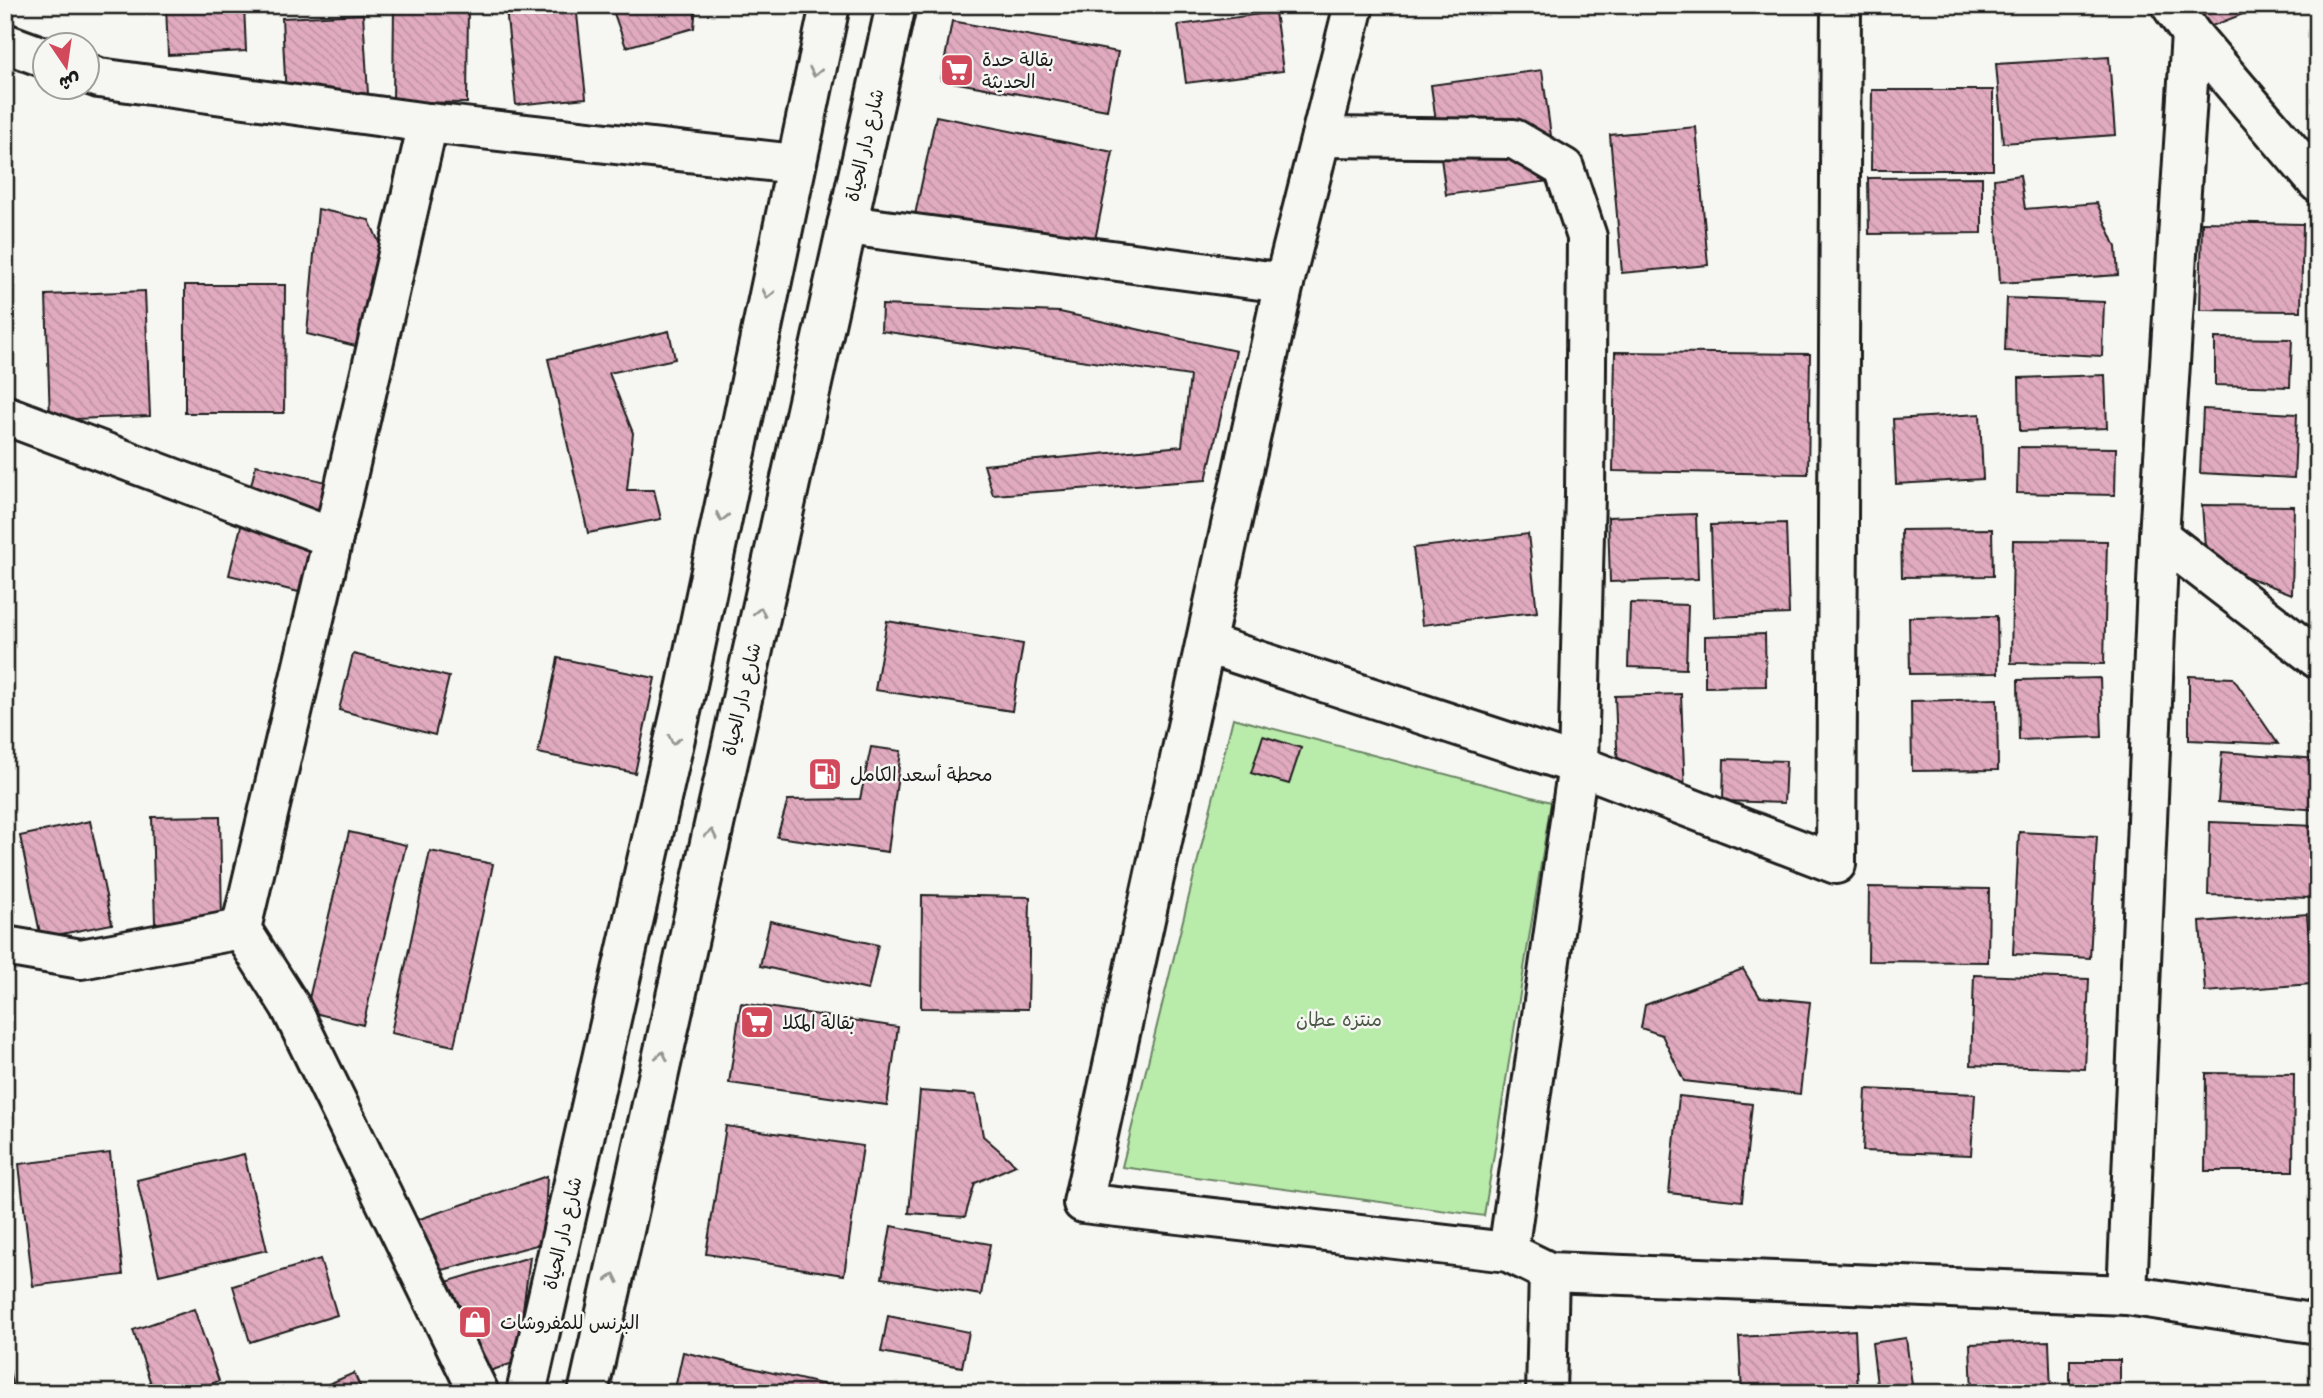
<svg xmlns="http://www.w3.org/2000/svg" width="2323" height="1398" font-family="'Balsamiq Sans','Playpen Sans Arabic',sans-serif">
<defs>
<pattern id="building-back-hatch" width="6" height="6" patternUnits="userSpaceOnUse" patternTransform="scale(1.75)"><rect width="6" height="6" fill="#e1aabf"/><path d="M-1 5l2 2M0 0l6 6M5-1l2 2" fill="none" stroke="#c092a4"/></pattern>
</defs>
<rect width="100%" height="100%" fill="#f6f6f2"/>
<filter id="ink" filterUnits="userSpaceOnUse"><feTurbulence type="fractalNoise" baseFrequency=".0143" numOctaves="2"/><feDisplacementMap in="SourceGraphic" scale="14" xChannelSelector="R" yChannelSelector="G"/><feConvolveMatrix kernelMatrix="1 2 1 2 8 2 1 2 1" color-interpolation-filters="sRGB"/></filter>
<g filter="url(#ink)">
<path fill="#b9ebab" stroke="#6a8464" stroke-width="2" d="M1233 718 1551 802 1484 1216 1122 1167Z"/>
<g fill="url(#building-back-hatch)" stroke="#1c1c1c" stroke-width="2">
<path d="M166 5H244L246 51 168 55Z"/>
<path d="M394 5H468L467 103 393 102Z"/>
<path d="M528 5H576L586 98 516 105 506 8Z"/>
<path d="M611 5H696L694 28 626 47Z"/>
<path d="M2195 5H2249L2251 11 2204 29Z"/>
<path d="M1275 12 1283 71 1186 83 1178 25Z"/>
<path d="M363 14 368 94 286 98 282 18Z"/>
<path d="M952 21 1118 52 1107 110 941 80Z"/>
<path d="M2109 57 2115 135 2003 143 1996 64Z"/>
<path d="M1542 70 1557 180 1446 195 1431 85Z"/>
<path d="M1872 90H1993V170H1871Z"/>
<path d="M936 116 1113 152 1087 279 909 243Z"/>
<path d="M1696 127 1708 265 1622 273 1610 135Z"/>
<path d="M2020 175 2025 209 2097 203 2116 247 2118 275 2000 283 1994 179Z"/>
<path d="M1982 177V233L1869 234 1868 178Z"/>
<path d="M318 209 369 220 384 253 360 347 307 334Z"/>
<path d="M2202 222 2303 224 2301 311 2200 310Z"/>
<path d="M185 285H285L284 413H185Z"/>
<path d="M145 291 150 416 50 420 46 295Z"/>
<path d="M2007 298 2104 302 2102 356 2005 351Z"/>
<path d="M882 305 1060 312 1236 351 1206 480 993 495 984 465 1182 446 1190 376 881 331Z"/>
<path d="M669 331 675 359 609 373 633 433 627 490H654L661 519 588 533 548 359Z"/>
<path d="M2215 338 2292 339 2290 387 2215 385Z"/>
<path d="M1615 352 1810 354 1808 474 1613 471Z"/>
<path d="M2105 375 2107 428 2020 431 2019 378Z"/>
<path d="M2203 409 2297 414 2294 478 2200 473Z"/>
<path d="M1980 414 1983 479 1896 484 1893 419Z"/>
<path d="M2018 447 2116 448 2115 495 2017 493Z"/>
<path d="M256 465 334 484 307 594 229 575Z"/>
<path d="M2202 505 2294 506 2292 594 2206 561Z"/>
<path d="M1696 514 1698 579 1610 582 1608 517Z"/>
<path d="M1786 523 1789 614 1714 617 1711 525Z"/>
<path d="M1992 529 1993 576 1902 577 1901 530Z"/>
<path d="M1528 534 1537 612 1422 625 1413 548Z"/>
<path d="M2013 540 2107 541 2104 664 2011 663Z"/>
<path d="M1630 603 1688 605 1686 669 1628 667Z"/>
<path d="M1997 616 1998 673 1910 674 1909 617Z"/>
<path d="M887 621 1023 644 1012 711 875 690Z"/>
<path d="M1765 634 1766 686 1705 687V636Z"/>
<path d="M353 654 449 677 435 735 339 710Z"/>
<path d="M558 658 655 678 635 773 538 753Z"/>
<path d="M2189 676 2233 678 2278 744 2189 740Z"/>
<path d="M2100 678 2102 737 2019 740 2018 680Z"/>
<path d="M1681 694 1685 794 1619 797 1615 696Z"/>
<path d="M1997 699 1998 770 1912 771 1911 701Z"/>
<path d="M1263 736 1301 748 1289 784 1251 773Z"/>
<path d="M871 747 901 751 888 852 777 837 788 800 860 799Z"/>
<path d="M2222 752 2318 759V810L2218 802Z"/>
<path d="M1724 759 1786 761 1784 803 1723 801Z"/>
<path d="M220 816 222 921 155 923 152 817Z"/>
<path d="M90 821 112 924 41 938 20 836Z"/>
<path d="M2210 822 2316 826 2314 898 2208 895Z"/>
<path d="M349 832 406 845 363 1025 306 1011Z"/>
<path d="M2019 832 2097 836 2090 958 2013 954Z"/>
<path d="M5 839 15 911H5Z"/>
<path d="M430 851 493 864 454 1046 391 1033Z"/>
<path d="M1869 887 1989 889 1988 962 1868 961Z"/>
<path d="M922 895 1030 897 1028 1009 921 1008Z"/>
<path d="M2307 914 2312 984 2205 992 2200 922Z"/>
<path d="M770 921 878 945 868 990 760 966Z"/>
<path d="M1743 969 1760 997 1810 1002 1800 1094 1684 1081 1662 1035 1641 1028 1645 1005Z"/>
<path d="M1974 975 2089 979 2085 1069 1971 1065Z"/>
<path d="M741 1003 898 1027 887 1105 729 1083Z"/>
<path d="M2206 1073 2294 1074 2293 1171H2205Z"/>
<path d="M1866 1089 1975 1094 1971 1155 1863 1151Z"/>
<path d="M920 1091 976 1095 983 1136 1016 1165 975 1183 965 1217 909 1213Z"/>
<path d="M1679 1096 1752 1104 1742 1201 1669 1193Z"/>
<path d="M726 1126 863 1146 844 1275 706 1254Z"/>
<path d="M110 1153 123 1275 33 1286 19 1164Z"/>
<path d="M244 1154 267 1250 159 1275 137 1180Z"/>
<path d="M547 1176 544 1243 416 1277 399 1226Z"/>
<path d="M891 1226 990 1244 981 1295 882 1278Z"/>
<path d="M530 1257 516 1362 464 1380 419 1290Z"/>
<path d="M320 1259 337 1315 250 1342 233 1286Z"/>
<path d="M194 1309 219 1381 186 1393H154L133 1330Z"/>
<path d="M888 1316 969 1332 962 1367 881 1352Z"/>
<path d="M1855 1330 1858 1393H1742L1739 1337Z"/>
<path d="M1906 1338 1913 1393H1878L1872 1343Z"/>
<path d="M2049 1341 2051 1393H1972L1970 1344Z"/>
<path d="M5 1350 14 1393H5Z"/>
<path d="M683 1352 847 1390V1393H674Z"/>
<rect x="2070" y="1360" width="50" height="33"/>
<path d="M354 1373 363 1393H308Z"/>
</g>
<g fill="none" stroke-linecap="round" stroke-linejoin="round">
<g stroke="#1c1c1c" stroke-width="44">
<g id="minor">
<path d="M1354 5 1284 283 1083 1203 1508 1252 1549 1272 2127 1295 2318 1324"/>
<path d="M2171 5 2191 34 2318 183"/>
<path d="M5 43 46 58"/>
<path d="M88 74 99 78 428 123 795 164"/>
<path d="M428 123 333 538 241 929 290 1006 479 1393"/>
<path d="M1321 137 1514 139 1564 168 1587 237 1585 495 1578 765 1508 1252"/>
<path d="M847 225 1284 283"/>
<path d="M5 415 333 538"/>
<path d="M2159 536 2318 659"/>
<path d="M1207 644 1578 765 1836 864 1841 5"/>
<path d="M5 946 81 959 241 929"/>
<path d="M2127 1295 2159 536 2191 34"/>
<path d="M1546 1393 1549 1272"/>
</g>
</g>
<g stroke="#1c1c1c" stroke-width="44">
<g id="major">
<path d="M526 1393 687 685 830 5"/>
<path d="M588 1393 896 5"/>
</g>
</g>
<use href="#minor" stroke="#f6f6f2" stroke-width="38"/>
<use href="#major" stroke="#f6f6f2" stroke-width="38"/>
</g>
<defs><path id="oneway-chevron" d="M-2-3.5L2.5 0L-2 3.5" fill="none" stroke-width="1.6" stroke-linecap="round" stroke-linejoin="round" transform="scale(1.75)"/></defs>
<g stroke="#949492">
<use href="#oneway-chevron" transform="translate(815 72) rotate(102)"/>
<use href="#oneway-chevron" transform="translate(768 294) rotate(102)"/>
<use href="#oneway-chevron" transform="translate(722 517) rotate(102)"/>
<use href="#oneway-chevron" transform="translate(760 612) rotate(-77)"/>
<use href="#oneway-chevron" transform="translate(674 740) rotate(103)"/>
<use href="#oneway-chevron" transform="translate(711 834) rotate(-78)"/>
<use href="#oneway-chevron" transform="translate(662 1056) rotate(-78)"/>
<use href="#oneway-chevron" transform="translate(613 1278) rotate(-78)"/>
</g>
</g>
<defs>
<g id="supermarket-square" transform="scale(1.75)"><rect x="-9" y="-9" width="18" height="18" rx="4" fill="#d1495b" stroke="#f6f6f2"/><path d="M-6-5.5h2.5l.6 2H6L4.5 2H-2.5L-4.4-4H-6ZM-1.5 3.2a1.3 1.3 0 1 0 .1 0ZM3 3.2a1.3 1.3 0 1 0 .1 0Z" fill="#fff"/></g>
<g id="fuel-square" transform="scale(1.75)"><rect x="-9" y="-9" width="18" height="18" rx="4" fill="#d1495b" stroke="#f6f6f2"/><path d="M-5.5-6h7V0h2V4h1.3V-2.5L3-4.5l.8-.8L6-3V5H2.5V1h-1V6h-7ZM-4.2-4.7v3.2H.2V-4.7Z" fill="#fff"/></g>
<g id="shop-square" transform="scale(1.75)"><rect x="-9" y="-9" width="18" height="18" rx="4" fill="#d1495b" stroke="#f6f6f2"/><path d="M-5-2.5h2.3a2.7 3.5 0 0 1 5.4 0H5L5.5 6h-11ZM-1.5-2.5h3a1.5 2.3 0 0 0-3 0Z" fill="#fff"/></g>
</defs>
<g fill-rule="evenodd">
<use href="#supermarket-square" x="957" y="70"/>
<use href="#fuel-square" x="825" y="774"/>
<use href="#supermarket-square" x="757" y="1022"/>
<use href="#shop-square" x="475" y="1322"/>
</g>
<g text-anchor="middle" stroke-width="5" stroke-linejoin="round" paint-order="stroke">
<g font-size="19" fill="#1c1c1c" stroke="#f6f6f2" text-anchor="start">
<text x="982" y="66">بقالة حدة<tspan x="982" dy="22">الحديثة</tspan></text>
<text x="850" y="781">محطة أسعد الكامل</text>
<text x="782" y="1029">بقالة المكلا</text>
<text x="500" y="1329">البرنس للمفروشات</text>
</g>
<g font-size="19" fill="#1c1c1c" stroke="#f6f6f2">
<text transform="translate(864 145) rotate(-77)" y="7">شارع دار الحياة</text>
<text transform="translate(741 699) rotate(-77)" y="7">شارع دار الحياة</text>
<text transform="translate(562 1233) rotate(-77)" y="7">شارع دار الحياة</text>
</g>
<g font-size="19" fill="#4b5a47" stroke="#f6f6f2">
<text x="1339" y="1026">منتزه عطان</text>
</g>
</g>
<rect width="2323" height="1398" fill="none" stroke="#f6f6f2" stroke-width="28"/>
<rect x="14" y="14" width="2295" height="1370" fill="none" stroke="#1c1c1c" stroke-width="2.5" filter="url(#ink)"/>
<g transform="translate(66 66) rotate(167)"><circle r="33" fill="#f6f6f2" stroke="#9f9f9c" stroke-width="2"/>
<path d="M0-5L12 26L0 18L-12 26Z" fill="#d1495b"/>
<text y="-10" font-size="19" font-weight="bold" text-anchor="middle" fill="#1c1c1c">ش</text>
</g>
</svg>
